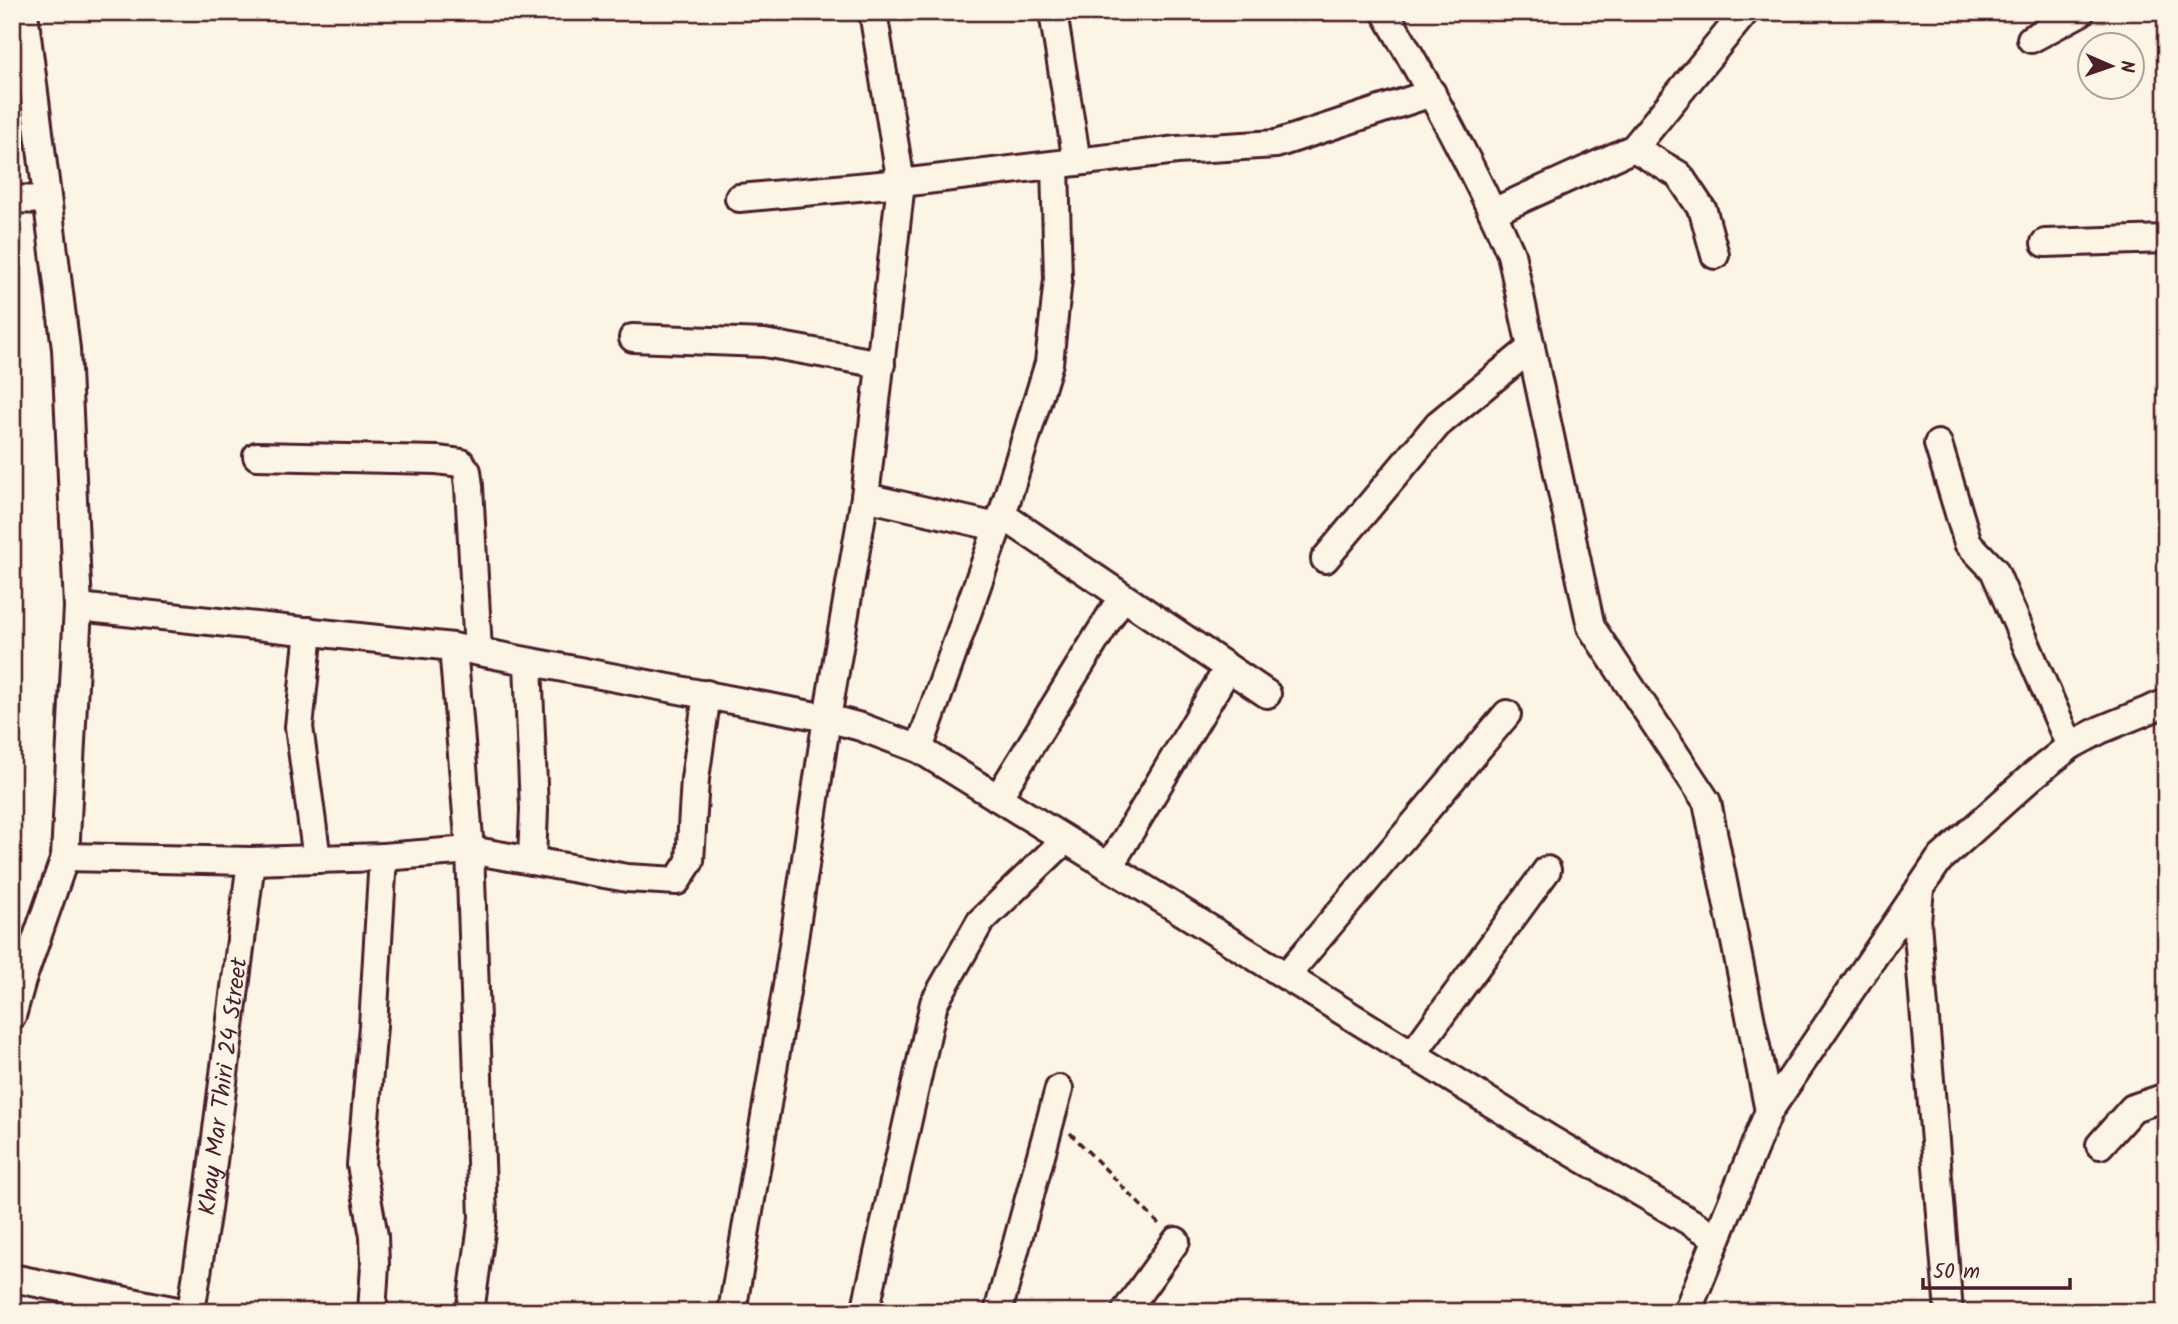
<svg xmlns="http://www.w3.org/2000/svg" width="2178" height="1324" font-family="Kalam,sans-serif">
<rect width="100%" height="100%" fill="#fcf5e5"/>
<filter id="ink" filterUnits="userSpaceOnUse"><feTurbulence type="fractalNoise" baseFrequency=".0143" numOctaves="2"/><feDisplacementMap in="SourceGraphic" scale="14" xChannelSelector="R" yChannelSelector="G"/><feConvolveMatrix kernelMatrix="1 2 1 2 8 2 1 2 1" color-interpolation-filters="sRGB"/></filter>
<g filter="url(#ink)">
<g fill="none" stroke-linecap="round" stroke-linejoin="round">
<g stroke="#4a1f2b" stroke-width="32">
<g id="minor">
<path d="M1053 12 1077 162"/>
<path d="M1385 12C1431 91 1475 170 1511 254L1591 627 1707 802 1769 1111"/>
<path d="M2031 39 2081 12"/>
<path d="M1634 148 1679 175 1703 211 1715 255"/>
<path d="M739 198 901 183 1177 150 1276 144 1432 93"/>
<path d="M12 199 47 200"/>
<path d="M1493 212 1634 148 1745 12"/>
<path d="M2045 243 2166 239"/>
<path d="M633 338 764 343 881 364"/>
<path d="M1938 444 1968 543 1994 570 2070 746"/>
<path d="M257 456 437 460 461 463 467 471 469 486 478 651"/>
<path d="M865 497 997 527"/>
<path d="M1002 515 1267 694"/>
<path d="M1325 559 1438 424 1531 348"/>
<path d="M78 607 453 647 827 718 861 727 919 749 1548 1138 1716 1237"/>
<path d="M309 631 299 727 317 859"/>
<path d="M453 647 470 850 483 1218 470 1312"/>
<path d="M528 663 534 809 532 861"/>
<path d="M919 749 1002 515 1049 363 1058 279 1055 165"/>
<path d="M998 798 1122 597"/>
<path d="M65 857 251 861 383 857 470 850 627 878 677 881 690 861 695 779 707 694"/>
<path d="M1109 867 1228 668"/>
<path d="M1920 888 1917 922 1949 1312"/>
<path d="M1286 976 1507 714"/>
<path d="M12 1016 22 980 65 857 78 607 66 349 24 12"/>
<path d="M1412 1055 1547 870"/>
<path d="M2100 1145 2133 1108 2166 1097"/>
<path d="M12 1278 182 1312"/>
<path id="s1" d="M191 1312 207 1209 251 861"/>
<path d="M372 1312 375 1265 374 1236 361 1165 373 1026 383 857"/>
<path d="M732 1312 787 986 827 718 865 497 901 183 873 12"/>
<path d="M865 1312 934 1003 980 922 1065 840"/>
<path d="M998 1312 1059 1089"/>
<path d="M1125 1312 1176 1241"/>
<path d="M1687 1312 1769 1111 1939 860 2030 778 2070 746 2100 730 2166 703"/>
</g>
</g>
<path stroke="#4a1f2b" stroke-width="3.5" stroke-dasharray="7 5" stroke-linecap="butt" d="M1070 1133 1160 1225"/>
<use href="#minor" stroke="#fcf5e5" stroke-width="26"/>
</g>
</g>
<g text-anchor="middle" stroke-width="7" stroke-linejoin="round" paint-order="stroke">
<g font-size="24" fill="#4a1f2b" stroke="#fcf5e5">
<text dy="8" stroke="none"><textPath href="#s1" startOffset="228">Khay Mar Thiri 24 Street</textPath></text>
</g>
</g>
<rect width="2178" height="1324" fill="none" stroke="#fcf5e5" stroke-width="42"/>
<rect x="21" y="21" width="2136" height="1282" fill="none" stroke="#4a1f2b" stroke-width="2.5" filter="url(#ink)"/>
<g transform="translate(2111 66) rotate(92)"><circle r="33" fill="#fcf5e5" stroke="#b59f9b" stroke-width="2"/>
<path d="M0-5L12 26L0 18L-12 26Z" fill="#4a1f2b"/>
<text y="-10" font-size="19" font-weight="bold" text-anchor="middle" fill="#4a1f2b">N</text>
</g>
<path d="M1923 1278v10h147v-10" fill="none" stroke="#4a1f2b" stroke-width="3.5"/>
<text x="1933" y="1278" font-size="21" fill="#4a1f2b" stroke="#fcf5e5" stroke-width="5" paint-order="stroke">50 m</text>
</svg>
